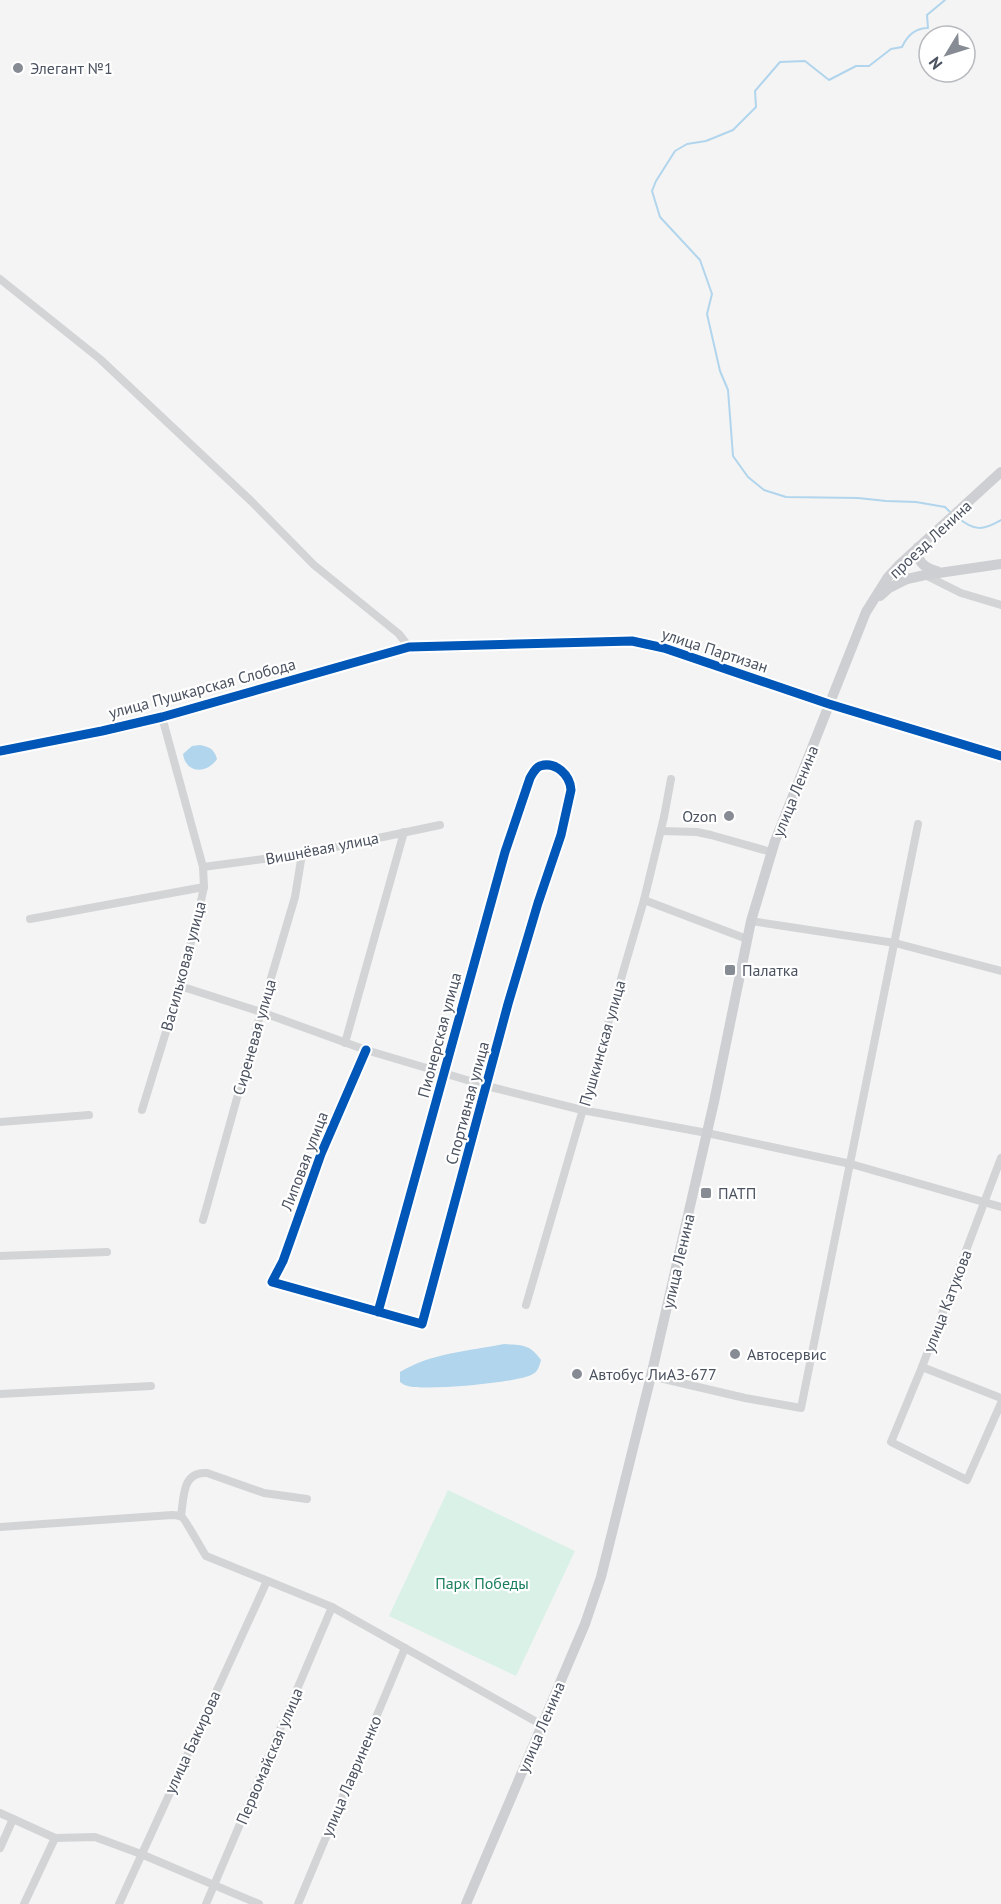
<svg xmlns="http://www.w3.org/2000/svg" width="1001" height="1904" font-family="'PT Sans',sans-serif">
<rect width="100%" height="100%" fill="#f4f4f4"/>
<path fill="#daf1e7" d="M448 1490 575 1551 516 1676 389 1616Z"/>
<g fill="#b1d5ec">
<path d="M200 745C210 747 214 749 217 759 207 774 186 774 183 754L192 746Z"/>
<path d="M504 1344C522 1345 530 1344 541 1360 539 1367 538 1372 531 1375 514 1383 426 1391 408 1386 404 1385 403 1384 400 1382V1372C431 1353 469 1351 504 1344Z"/>
</g>
<g fill="none" stroke-linecap="round" stroke-linejoin="round">
<g stroke="#b1d5ec" stroke-width="2">
<path d="M945 0 927 15 928 28C915 28 907 36 902 47L891 49 869 66H856L829 80 805 61 780 62 755 91 756 107 733 130 706 141 687 144 675 151 656 181 652 191 660 217 700 260 712 294 707 314 720 371 728 390 733 456 748 477 764 490 786 497 858 498 886 501 916 502 945 507 950 512"/>
<path d="M957 517C974 531 982 531 1001 520"/>
</g>
<g stroke="#d2d4d6" stroke-width="8">
<path d="M0 279 100 359 251 501 314 565 399 634 409 647"/>
<path d="M925 575 961 593 1001 605"/>
<path d="M0 751 102 731 162 717 409 647 632 641 664 648 829 704 1001 756"/>
<path d="M661 831 697 832 711 835 771 852"/>
<path d="M203 867 302 854 440 825"/>
<path d="M644 900 747 939"/>
<path d="M30 919 204 887"/>
<path d="M751 921 895 943 1001 971"/>
<path d="M180 986 261 1012 366 1050 487 1086 582 1110 707 1133 851 1164 1001 1207"/>
<path d="M345 1043 404 832"/>
<path d="M366 1050 321 1154 283 1261 272 1282 422 1324 508 1004 538 903 561 835 571 790C570 775 556 761 540 766 535 768 533 773 530 778L505 852 378 1312"/>
<path d="M142 1110 180 986 199 910 204 887 203 867 162 717"/>
<path d="M0 1122 89 1115"/>
<path d="M1001 1158 922 1367 891 1442 967 1480 1001 1403"/>
<path d="M203 1220 261 1012 295 897 302 854"/>
<path d="M0 1256 107 1252"/>
<path d="M526 1305 644 900 664 817 671 779"/>
<path d="M922 1367 1001 1398"/>
<path d="M651 1376 745 1398 801 1408 918 824"/>
<path d="M0 1394 151 1386"/>
<path d="M181 1516C184 1497 182 1471 207 1473L264 1493 307 1499"/>
<path d="M0 1527 172 1515C174 1515 180 1516 182 1517 185 1519 202 1550 206 1556L332 1607 542 1725"/>
<path d="M0 1813 55 1838 95 1837 141 1854 259 1904"/>
<path d="M0 1848 13 1819"/>
<path d="M24 1904 55 1838"/>
<path d="M119 1904 267 1581"/>
<path d="M206 1904 332 1607"/>
<path d="M298 1904 405 1648"/>
</g>
<g stroke="#cdcfd2" stroke-width="10">
<path d="M918 547C916 561 924 568 937 571"/>
<path d="M880 596 889 588 907 579 925 575 1001 564"/>
<path d="M466 1904 585 1624 601 1577 651 1376 714 1102 751 921 775 841 866 612 888 577 898 566 1001 472"/>
</g>
<g stroke="#fff" stroke-width="13">
<g id="cycleway">
<path d="M0 751 102 731 162 717 409 647 632 641 664 648 829 704 1001 756"/>
<path d="M366 1050 321 1154 283 1261 272 1282 422 1324 508 1004 538 903 561 835 571 790C570 775 556 761 540 766 535 768 533 773 530 778L505 852 378 1312"/>
</g>
</g>
<use href="#cycleway" stroke="#0057b8" stroke-width="9"/>
</g>
<g fill="#868b94" stroke="#fff" stroke-width="2">
<circle cx="18" cy="68" r="6"/>
<circle cx="729" cy="816" r="6"/>
<rect x="724" y="964" width="12" height="12" rx="3"/>
<rect x="700" y="1187" width="12" height="12" rx="3"/>
<circle cx="735" cy="1354" r="6"/>
<circle cx="577" cy="1374" r="6"/>
</g>
<g text-anchor="middle" stroke-width="4.5" stroke-linejoin="round" paint-order="stroke">
<g font-size="16" fill="#4b5260" stroke="#fff" text-anchor="start">
<text x="30" y="74">Элегант №1</text>
<text x="717" y="822" text-anchor="end">Ozon</text>
<text x="742" y="976">Палатка</text>
<text x="718" y="1199">ПАТП</text>
<text x="747" y="1360">Автосервис</text>
<text x="589" y="1380">Автобус ЛиАЗ-677</text>
</g>
<g font-size="16" fill="#4b5260" stroke="#fff">
<text transform="translate(930 539) rotate(-43)" y="6">проезд Ленина</text>
<text transform="translate(715 650) rotate(18)" y="6">улица Партизан</text>
<text transform="translate(202 688) rotate(-15)" y="6">улица Пушкарская Слобода</text>
<text transform="translate(795 791) rotate(-68)" y="6">улица Ленина</text>
<text transform="translate(322 848) rotate(-11)" y="6">Вишнёвая улица</text>
<text transform="translate(183 966) rotate(-75)" y="6">Васильковая улица</text>
<text transform="translate(439 1035) rotate(-75)" y="6">Пионерская улица</text>
<text transform="translate(254 1037) rotate(-74)" y="6">Сиреневая улица</text>
<text transform="translate(602 1043) rotate(-74)" y="6">Пушкинская улица</text>
<text transform="translate(467 1103) rotate(-75)" y="6">Спортивная улица</text>
<text transform="translate(304 1161) rotate(-69)" y="6">Липовая улица</text>
<text transform="translate(678 1261) rotate(-77)" y="6">улица Ленина</text>
<text transform="translate(947 1301) rotate(-69)" y="6">улица Катукова</text>
<text transform="translate(541 1727) rotate(-67)" y="6">улица Ленина</text>
<text transform="translate(192 1742) rotate(-65)" y="6">улица Бакирова</text>
<text transform="translate(269 1756) rotate(-67)" y="6">Первомайская улица</text>
<text transform="translate(351 1776) rotate(-67)" y="6">улица Лавриненко</text>
</g>
<g font-size="16" fill="#1c8060" stroke="#fff">
<text x="482" y="1589">Парк Победы</text>
</g>
</g>
<g transform="translate(947 54) rotate(232)"><circle r="28" fill="#ffffff" stroke="#b7babf" stroke-width="1.5"/>
<path d="M0-4.5L10 22L0 15L-10 22Z" fill="#868b94"/>
<text y="-9" font-size="16" font-weight="bold" text-anchor="middle" fill="#4b5260">N</text>
</g>
</svg>
